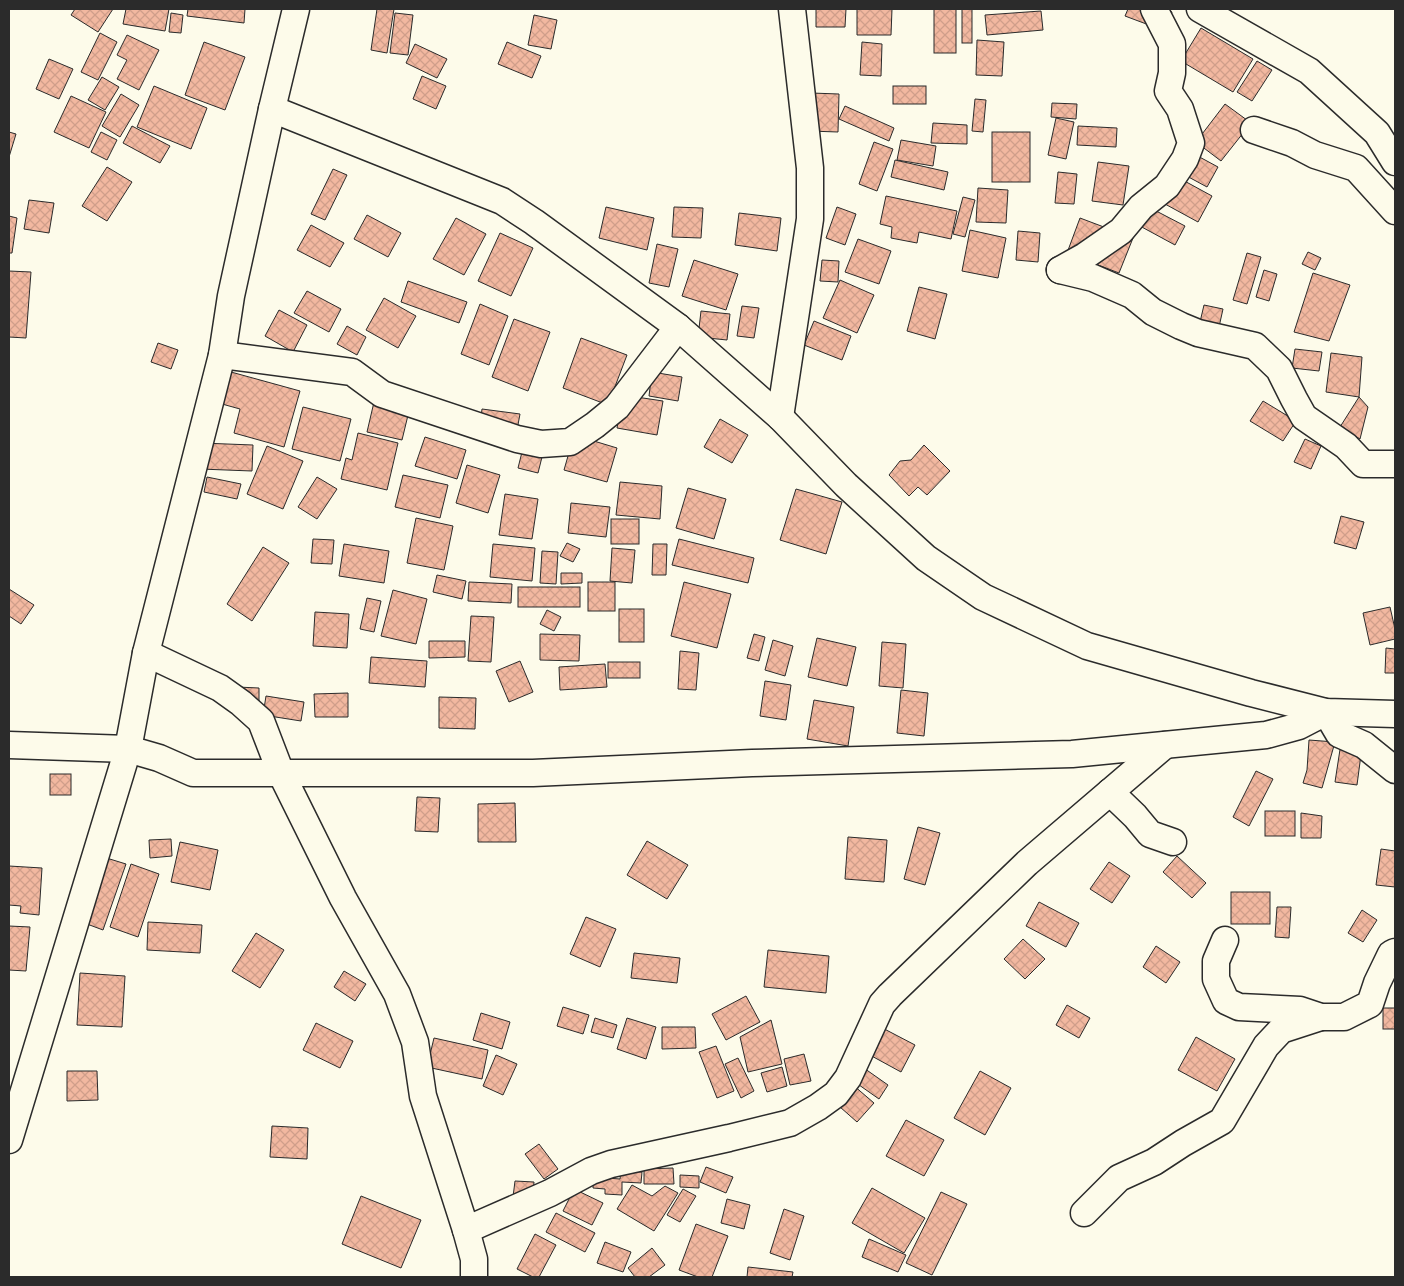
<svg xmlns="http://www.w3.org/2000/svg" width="1404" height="1286" font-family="'PT Sans Narrow',sans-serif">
<defs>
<pattern id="building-cross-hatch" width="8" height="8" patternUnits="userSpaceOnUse" patternTransform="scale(1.25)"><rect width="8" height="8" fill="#f2b8a0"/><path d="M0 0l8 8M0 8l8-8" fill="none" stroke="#d09e8a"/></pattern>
</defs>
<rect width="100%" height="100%" fill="#fdfbea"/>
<g fill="url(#building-cross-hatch)" stroke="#2b2b2b">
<path d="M75 9H113L98 32 71 15Z"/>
<path d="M126 9H169L165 31 123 24Z"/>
<path d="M188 9H245L244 23 187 16Z"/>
<path d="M377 9H394L387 53 371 50Z"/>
<path d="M816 9H846L845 27H816Z"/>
<path d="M857 9H892L891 35H857Z"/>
<rect x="934" y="9" width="22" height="44"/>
<rect x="962" y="9" width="10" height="34"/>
<path d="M1128 9H1165L1172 12 1165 31 1125 16Z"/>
<path d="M1041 11 1043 30 987 35 985 15Z"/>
<path d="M171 13 183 15 181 33 169 32Z"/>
<path d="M395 13 413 15 408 55 390 53Z"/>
<path d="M534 15 557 20 551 49 528 45Z"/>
<path d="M1201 28 1253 59 1233 92 1181 61Z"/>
<path d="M100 33 117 42 98 80 81 72Z"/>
<path d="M127 35 159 50 139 90 117 79 127 60 117 55Z"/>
<path d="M977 40 1004 42 1002 76 976 75Z"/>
<path d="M204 42 245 57 225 110 185 95Z"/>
<path d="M507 42 541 56 532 78 498 64Z"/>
<path d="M862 42 882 44 881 76 860 75Z"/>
<path d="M415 44 447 59 437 78 406 63Z"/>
<path d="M49 59 73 69 59 99 36 89Z"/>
<path d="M1257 61 1272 70 1252 101 1237 92Z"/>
<path d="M422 76 446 86 436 109 413 99Z"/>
<path d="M102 77 119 87 105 110 88 100Z"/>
<path d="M154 86 207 108 191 149 137 127Z"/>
<rect x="893" y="86" width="33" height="18"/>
<path d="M811 93 839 94 838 132 809 131Z"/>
<path d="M121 94 139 105 120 137 102 126Z"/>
<path d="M71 96 106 112 89 148 54 132Z"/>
<path d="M975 99 986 100 983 132 972 131Z"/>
<path d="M1052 103 1077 104 1076 119 1051 117Z"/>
<path d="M1225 104 1251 123 1221 161 1196 142Z"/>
<path d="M845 106 894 128 889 141 839 119Z"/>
<path d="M1056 118 1074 122 1066 159 1048 155Z"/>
<path d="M933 123 967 125V144L931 143Z"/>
<path d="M132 126 170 146 160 163 123 143Z"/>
<path d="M1078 126 1117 128 1116 147 1077 145Z"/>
<path d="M9 132 16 134 9 157Z"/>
<path d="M101 132 117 140 107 160 91 152Z"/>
<rect x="992" y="132" width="38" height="50"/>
<path d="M901 140 936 146 933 166 897 160Z"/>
<path d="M874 142 893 149 877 191 859 184Z"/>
<path d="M1194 154 1218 167 1207 187 1183 174Z"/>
<path d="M895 160 948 172 944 190 891 177Z"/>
<path d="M1098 162 1129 166 1123 205 1092 201Z"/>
<path d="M107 167 132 182 107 221 82 206Z"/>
<path d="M333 169 347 175 325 220 311 214Z"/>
<path d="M1058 172 1077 174 1074 204 1055 203Z"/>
<path d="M1179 178 1212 196 1198 222 1165 204Z"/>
<path d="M978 188 1008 190 1006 223 976 222Z"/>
<path d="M886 196 957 211 951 239 919 232 917 243 891 238 892 227 880 224Z"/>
<path d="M963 197 975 200 965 237 953 234Z"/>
<path d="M29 200 54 203 49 233 24 229Z"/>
<path d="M1137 201 1185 226 1175 245 1127 219Z"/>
<path d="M606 207 654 218 647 250 599 238Z"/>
<path d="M674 207 703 208 701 238 672 237Z"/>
<path d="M837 207 856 214 845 245 826 238Z"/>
<path d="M739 213 781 218 777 251 735 245Z"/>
<path d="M367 215 401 233 388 257 354 239Z"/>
<path d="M9 216 17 218 12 253H9Z"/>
<path d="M456 218 486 234 464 275 433 259Z"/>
<path d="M1080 218 1133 238 1119 273 1067 253Z"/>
<path d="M311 225 344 243 330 267 297 250Z"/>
<path d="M970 230 1006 238 998 278 962 271Z"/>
<path d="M1018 231 1040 233 1038 262 1016 260Z"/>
<path d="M500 233 533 248 511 296 478 281Z"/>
<path d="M858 239 891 251 879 284 845 272Z"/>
<path d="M657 244 678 249 669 287 649 283Z"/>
<path d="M1308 252 1321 258 1315 270 1302 264Z"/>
<path d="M1247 253 1261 257 1247 304 1233 300Z"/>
<path d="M694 260 738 274 726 310 682 296Z"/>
<path d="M822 260 839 261 838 282 820 281Z"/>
<path d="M1264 270 1277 274 1269 301 1256 297Z"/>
<path d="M9 271 31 272 26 338 9 337Z"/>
<path d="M1313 273 1350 285 1329 341 1294 332Z"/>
<path d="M840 280 874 295 857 333 823 318Z"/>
<path d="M408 281 467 302 459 323 401 302Z"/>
<path d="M919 287 947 294 935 339 907 331Z"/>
<path d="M307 291 341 309 329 332 294 313Z"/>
<path d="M384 298 416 316 398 348 366 330Z"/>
<path d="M480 304 508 316 489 365 461 354Z"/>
<path d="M1204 305 1223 309 1219 327 1200 322Z"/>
<path d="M742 306 759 308 754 338 737 336Z"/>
<path d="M279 310 307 325 293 352 265 336Z"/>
<path d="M701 311 730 314 727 340 698 337Z"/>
<path d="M514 319 550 332 528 391 492 377Z"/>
<path d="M814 321 851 336 842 360 804 345Z"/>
<path d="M347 326 366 337 357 355 337 344Z"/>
<path d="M581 338 627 355 608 405 563 388Z"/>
<path d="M158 343 178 350 171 369 151 362Z"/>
<path d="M1295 349 1322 352 1319 371 1292 368Z"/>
<path d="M1331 353 1362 357 1359 397 1326 392Z"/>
<path d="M231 372 300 391 284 447 234 433 240 409 222 404Z"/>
<path d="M652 372 682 377 678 401 649 396Z"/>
<path d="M623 395 663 401 657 435 617 428Z"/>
<path d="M1359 397 1368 407 1360 439 1340 427Z"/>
<path d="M1263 401 1296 421 1283 441 1250 421Z"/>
<path d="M374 402 409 411 402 440 367 432Z"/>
<path d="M303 407 351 419 340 461 292 449Z"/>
<path d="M482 409 520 414 517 430 480 425Z"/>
<path d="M720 419 748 435 732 463 704 447Z"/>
<path d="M358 433 398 443 387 490 341 479 346 458 352 460Z"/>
<path d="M574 435 617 448 607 482 564 470Z"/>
<path d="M425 437 466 450 457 479 415 466Z"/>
<path d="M1305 439 1321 446 1311 469 1294 462Z"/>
<path d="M201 443 253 445 252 471 200 469Z"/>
<path d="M924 445 950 471 927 495 918 487 909 496 889 475 900 461 911 460Z"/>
<path d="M267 446 303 461 283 509 247 494Z"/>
<path d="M523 448 543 453 538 473 518 468Z"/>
<path d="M467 465 500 475 488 513 456 503Z"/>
<path d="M403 475 448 485 440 518 395 507Z"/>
<path d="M207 477 241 484 237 499 204 492Z"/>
<path d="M317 477 337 489 317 519 298 507Z"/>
<path d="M620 482 662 486 660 519 616 515Z"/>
<path d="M688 488 726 499 714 539 676 528Z"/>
<path d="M796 489 842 502 826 554 780 540Z"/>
<path d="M505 494 538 499 532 539 499 535Z"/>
<path d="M571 503 610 507 606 537 568 533Z"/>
<path d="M1341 516 1364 522 1356 549 1334 543Z"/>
<path d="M416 518 453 526 444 570 407 563Z"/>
<rect x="611" y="519" width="28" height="25"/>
<path d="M313 539 334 540 332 564 311 563Z"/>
<path d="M679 539 754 558 748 583 672 565Z"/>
<path d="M567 543 580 549 573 562 560 556Z"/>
<path d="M344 544 389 551 384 583 339 576Z"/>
<path d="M493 544 535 548 532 581 490 577Z"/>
<path d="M653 544H667L666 575H652Z"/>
<path d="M263 547 289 563 252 621 227 604Z"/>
<path d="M612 548 635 550 632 583 610 581Z"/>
<path d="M542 551 558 552 556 584 540 583Z"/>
<path d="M561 573H582V583L561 584Z"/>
<path d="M437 575 466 581 462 599 433 592Z"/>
<path d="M469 582 512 584 511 603 468 601Z"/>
<rect x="588" y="582" width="27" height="29"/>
<path d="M684 582 731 594 717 648 671 636Z"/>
<rect x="518" y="587" width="62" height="20"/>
<path d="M9 589 34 605 21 624 9 616Z"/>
<path d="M393 590 427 599 416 644 381 636Z"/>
<path d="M367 598 381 601 374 632 360 629Z"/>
<path d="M1390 607 1395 629V639L1370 645 1363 613Z"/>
<rect x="619" y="609" width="25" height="33"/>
<path d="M547 610 561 617 554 631 540 624Z"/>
<path d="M315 612 349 614 347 648 313 646Z"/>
<path d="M471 616 494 617 491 662 468 661Z"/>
<path d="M540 634 580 635 579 661 540 660Z"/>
<path d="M754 634 765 637 759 661 747 658Z"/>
<path d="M817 638 856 647 847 686 808 677Z"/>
<path d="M773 640 793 646 785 676 765 670Z"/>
<path d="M429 641H465V657L429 658Z"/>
<path d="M882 642 906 644 903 688 879 686Z"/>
<path d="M1386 648 1395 649V673H1385Z"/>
<path d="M680 651 699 653 696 690 678 689Z"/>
<path d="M371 657 427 661 425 687 369 683Z"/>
<path d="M520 661 533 692 509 702 496 671Z"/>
<rect x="608" y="662" width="32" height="16"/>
<path d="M605 664 607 687 560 690 559 667Z"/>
<path d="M765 681 791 685 786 720 760 716Z"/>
<path d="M237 687 259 688V708Z"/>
<path d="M901 690 928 693 924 736 897 733Z"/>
<path d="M348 693V717H315L314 694Z"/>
<path d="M266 696 304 702 301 721 263 715Z"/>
<path d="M439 697 476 698 475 729 439 728Z"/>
<path d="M814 700 854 707 848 746 807 739Z"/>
<path d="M1309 740 1335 742 1322 788 1303 783 1307 770Z"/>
<path d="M1341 743 1362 747 1357 785 1335 782Z"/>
<path d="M1256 771 1273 779 1249 826 1233 817Z"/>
<rect x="50" y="774" width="21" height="21"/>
<path d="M417 797 440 798 438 832 415 831Z"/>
<path d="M515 803 516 842H478V804Z"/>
<rect x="1265" y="811" width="30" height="25"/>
<path d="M1301 813 1322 816 1321 838H1301Z"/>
<path d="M918 827 940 833 925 885 904 879Z"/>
<path d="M848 837 887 840 884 882 845 879Z"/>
<path d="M171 839 172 856 150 858 149 840Z"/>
<path d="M647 841 688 865 667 899 627 875Z"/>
<path d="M180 842 218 850 210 890 171 882Z"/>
<path d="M1381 849 1395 851V887L1376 885Z"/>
<path d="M100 856 126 864 103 930 87 924 100 887 95 885Z"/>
<path d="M1177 856 1206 883 1192 898 1163 872Z"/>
<path d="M1109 862 1130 876 1112 903 1090 889Z"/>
<path d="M131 864 159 874 138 937 110 927Z"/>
<path d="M9 866 42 868 39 915 20 913 21 906 9 905Z"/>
<rect x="1231" y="892" width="39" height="32"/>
<path d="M1039 902 1079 923 1066 947 1026 926Z"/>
<path d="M1277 907H1291L1289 938 1275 937Z"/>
<path d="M1362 910 1377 920 1363 942 1348 933Z"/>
<path d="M586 917 616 929 600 967 570 954Z"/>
<path d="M148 922 202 925 200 953 147 950Z"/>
<path d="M9 926 30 927 26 971 9 970Z"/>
<path d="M256 933 284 950 260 988 232 971Z"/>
<path d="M1023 939 1045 959 1025 979 1004 959Z"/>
<path d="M1156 946 1180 962 1166 983 1143 967Z"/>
<path d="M768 950 829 956 826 993 764 987Z"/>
<path d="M634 953 680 958 677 983 631 978Z"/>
<path d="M344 971 366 984 355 1001 334 987Z"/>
<path d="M80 973 125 976 122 1027 77 1025Z"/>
<path d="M746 996 760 1022 726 1040 712 1014Z"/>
<path d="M1067 1005 1090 1018 1079 1038 1056 1025Z"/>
<path d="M563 1007 589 1015 583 1034 557 1026Z"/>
<rect x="1383" y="1008" width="12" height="21"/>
<path d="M481 1013 510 1022 502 1049 473 1040Z"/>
<path d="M595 1018 617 1025 613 1038 591 1032Z"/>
<path d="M627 1018 656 1027 646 1059 617 1049Z"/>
<path d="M771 1020 782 1064 748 1072 740 1037Z"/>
<path d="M871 1022 915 1045 901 1072 857 1048Z"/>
<path d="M316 1023 353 1041 340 1068 303 1050Z"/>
<path d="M662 1027H695L696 1048 662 1049Z"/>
<path d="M1196 1037 1235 1059 1217 1091 1178 1070Z"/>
<path d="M434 1038 488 1050 482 1079 427 1067Z"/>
<path d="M716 1046 734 1091 717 1098 699 1052Z"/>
<path d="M804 1054 811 1081 790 1085 784 1059Z"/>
<path d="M496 1055 517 1064 503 1095 483 1086Z"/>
<path d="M738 1058 754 1091 741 1098 725 1064Z"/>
<path d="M851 1059 888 1085 879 1099 842 1073Z"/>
<path d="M782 1067 787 1086 767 1092 761 1073Z"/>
<path d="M67 1071H97L98 1100 67 1101Z"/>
<path d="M980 1071 1011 1088 985 1135 954 1118Z"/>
<path d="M839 1073 874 1103 857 1122 823 1092Z"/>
<path d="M906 1120 944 1140 924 1176 886 1156Z"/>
<path d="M272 1126 308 1128 307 1159 270 1157Z"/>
<path d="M539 1144 558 1169 544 1179 525 1154Z"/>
<path d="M706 1167 733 1177 726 1193 700 1182Z"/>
<path d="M673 1168 674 1184H644V1169Z"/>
<path d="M593 1170 607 1178 620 1179 621 1171 642 1172 641 1183 622 1182V1195L605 1194V1189L593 1188Z"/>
<path d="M680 1175 699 1176V1188L680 1187Z"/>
<path d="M515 1181 534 1182 533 1199 513 1197Z"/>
<path d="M632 1185 652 1196 665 1186 678 1193 654 1231 617 1209Z"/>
<path d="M872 1188 925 1218 904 1253 852 1223Z"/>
<path d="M574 1189 603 1203 592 1225 563 1211Z"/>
<path d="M683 1189 696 1196 680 1222 667 1215Z"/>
<path d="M941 1192 967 1204 932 1275 906 1263Z"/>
<path d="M361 1196 421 1220 401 1268 342 1244Z"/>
<path d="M727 1199 750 1205 744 1229 721 1223Z"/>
<path d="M784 1209 804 1216 790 1260 770 1253Z"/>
<path d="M556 1213 595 1233 585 1252 546 1232Z"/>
<path d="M696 1224 728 1236 712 1277H698L679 1270Z"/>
<path d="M535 1234 556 1245 539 1277H533L517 1269Z"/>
<path d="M869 1239 906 1255 898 1272 862 1257Z"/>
<path d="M605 1242 631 1252 623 1272 597 1263Z"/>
<path d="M652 1248 665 1265 649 1277H635L628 1268Z"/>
<path d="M748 1267 793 1272 792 1277H747Z"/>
</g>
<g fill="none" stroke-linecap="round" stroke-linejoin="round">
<g stroke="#2b2b2b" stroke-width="29">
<g id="minor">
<path d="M1200 9 1309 71 1377 133 1395 162"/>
<path d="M272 109 502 201 534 222 678 327 780 417 846 485 926 558 983 597 1087 646 1251 693 1326 712 1395 714"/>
<path d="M1254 130 1292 143 1315 155 1356 168 1395 211"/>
<path d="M1060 270 1093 278 1132 295 1153 312 1181 326 1198 333 1255 346 1279 369 1294 399 1304 417 1346 446 1363 464H1395"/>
<path d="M1060 270 1085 256 1121 231 1141 207 1167 186 1185 159 1191 143 1180 109 1168 91 1172 73V44L1154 9"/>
<path d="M222 355 352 372 382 394 517 439 541 444 570 442 595 425 617 407 678 327"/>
<path d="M780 417 810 219V168L792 9"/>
<path d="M146 653 220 688 241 703 261 721 281 773 343 898 397 994 415 1042 423 1096 466 1230 474 1259V1277"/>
<path d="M9 745 128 749 159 758 193 773H533L752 763 1072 754 1266 735 1299 726 1326 712 1339 734 1364 745 1395 770"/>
<path d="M1110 792 1135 816 1150 834 1173 842"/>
<path d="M1225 940 1216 961V979L1226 1001 1239 1007 1300 1010 1321 1017H1344L1370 1004 1377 983 1391 954 1395 952"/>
<path d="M9 1140 128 749 146 653 222 355 231 296 272 109 296 9"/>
<path d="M1084 1213 1119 1178 1154 1162 1183 1143 1222 1121 1266 1046 1281 1030 1321 1017"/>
<path d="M466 1230 550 1193 591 1171 611 1164 729 1138 790 1123 818 1107 836 1094 848 1078 882 1004 890 995 1027 863 1165 745"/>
</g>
</g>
<use href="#minor" stroke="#fdfbea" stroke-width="26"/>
</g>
<rect width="1404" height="1286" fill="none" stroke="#2b2b2b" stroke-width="20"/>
</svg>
